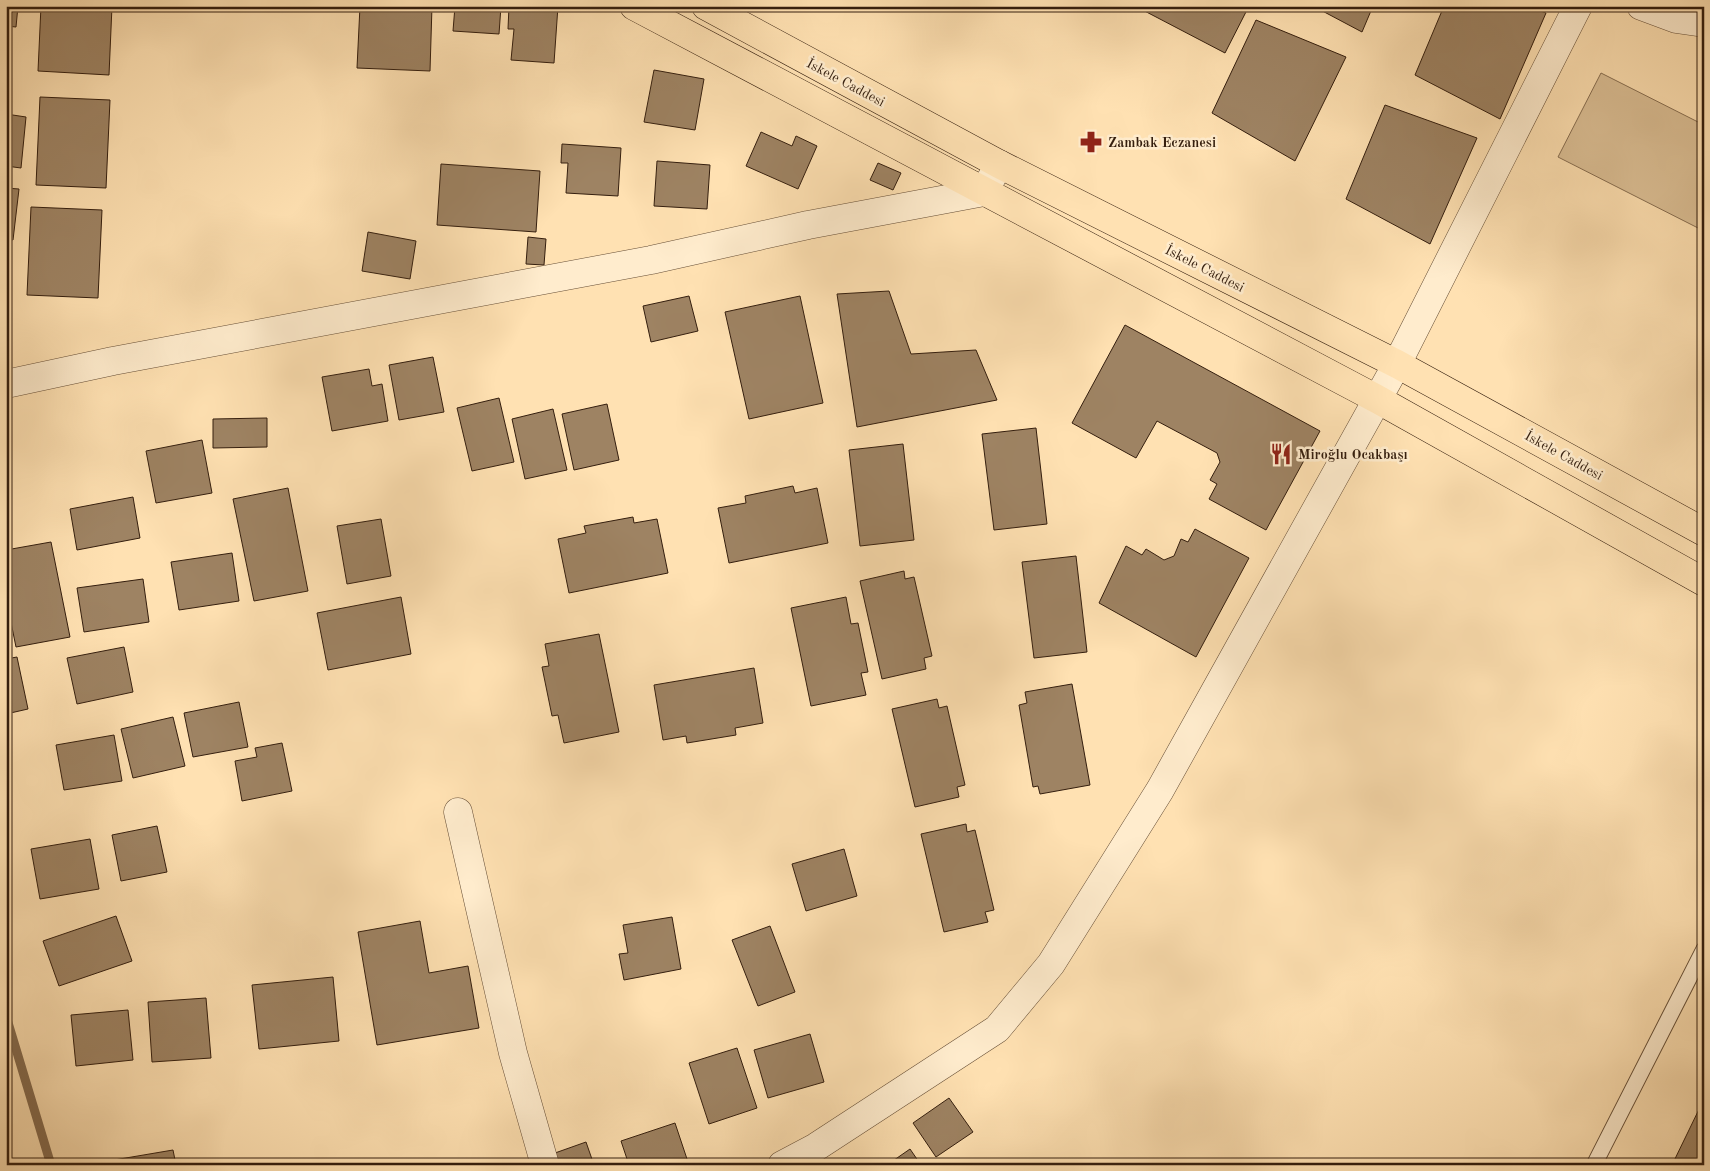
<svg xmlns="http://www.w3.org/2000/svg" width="1710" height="1171" font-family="'Old Standard TT',serif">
<rect width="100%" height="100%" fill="#ffe1b2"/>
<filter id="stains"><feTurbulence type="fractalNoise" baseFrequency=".004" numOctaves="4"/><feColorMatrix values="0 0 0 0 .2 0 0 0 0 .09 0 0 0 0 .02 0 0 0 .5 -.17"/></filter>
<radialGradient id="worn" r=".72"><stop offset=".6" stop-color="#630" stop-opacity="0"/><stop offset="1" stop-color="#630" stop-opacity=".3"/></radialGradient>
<path fill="#dcc096" stroke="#886f52" d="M1601 73 1704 125V227L1702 230 1558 157Z"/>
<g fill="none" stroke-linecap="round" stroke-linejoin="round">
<path stroke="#846b4f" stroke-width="9" d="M6 1016 51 1165"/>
</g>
<g fill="#9e8363" stroke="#341e0e">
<path d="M6 6H18L16 27 6 26Z"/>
<path d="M41 6H112L109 75 38 71Z"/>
<path d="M360 6H432L430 71 357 68Z"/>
<path d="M455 6H501L499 34 453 31Z"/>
<path d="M509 6H558L554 63 511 60 514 29H508Z"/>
<path d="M1135 6H1249L1225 53Z"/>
<path d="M1313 6H1373L1362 32Z"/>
<path d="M1444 6H1527L1546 13 1500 119 1415 75Z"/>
<path d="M1256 20 1346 57 1295 161 1212 113Z"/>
<path d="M654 70 704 79 695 130 644 122Z"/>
<path d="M40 97 110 100 106 188 36 185Z"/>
<path d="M1385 105 1477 138 1430 244 1346 199Z"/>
<path d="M6 114 26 117 21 168 6 166Z"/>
<path d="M761 132 792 146 796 136 817 146 798 189 746 166Z"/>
<path d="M562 144 621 148 618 196 566 193 568 163H561Z"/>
<path d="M657 161 710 165 707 209 654 206Z"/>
<path d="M878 163 901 173 893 190 870 180Z"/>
<path d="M441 164 540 171 536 232 437 225Z"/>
<path d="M6 188 19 189 13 240 6 239Z"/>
<path d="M31 207 102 210 98 298 27 295Z"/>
<path d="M368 232 416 241 410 279 362 271Z"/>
<path d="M528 237 546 239 544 265 526 264Z"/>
<path d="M889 291 911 354 976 350 997 400 857 427 837 294Z"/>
<path d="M689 296 698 331 651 342 643 306Z"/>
<path d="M800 296 823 403 749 419 725 312Z"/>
<path d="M1125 325 1320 431 1266 530 1209 499 1217 484 1210 480 1220 462 1217 453 1157 421 1136 458 1072 423Z"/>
<path d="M433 357 444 412 399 420 389 365Z"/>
<path d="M369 369 372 386 382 384 388 421 332 431 322 377Z"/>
<path d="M499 398 514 462 472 471 457 408Z"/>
<path d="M607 404 619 460 574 470 562 414Z"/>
<path d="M553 409 567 470 525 479 512 419Z"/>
<path d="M267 418V447L213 448V419Z"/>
<path d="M1036 428 1047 524 994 530 982 434Z"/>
<path d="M202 440 212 493 156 503 146 451Z"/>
<path d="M903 444 914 540 860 546 849 450Z"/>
<path d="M793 486 795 493 817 488 828 543 729 563 718 508 746 503 745 496Z"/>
<path d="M288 488 308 591 254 601 233 499Z"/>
<path d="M133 497 140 538 77 550 70 509Z"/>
<path d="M633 517 634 523 657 519 668 573 569 593 558 539 586 533 584 526Z"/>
<path d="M381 519 391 576 347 584 337 526Z"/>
<path d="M1195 529 1249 558 1196 657 1099 603 1126 546 1142 555 1146 549 1164 560 1174 556 1181 539 1188 542Z"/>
<path d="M51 542 70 637 16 647 6 598V550Z"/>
<path d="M232 553 239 601 179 610 171 562Z"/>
<path d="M1076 556 1087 652 1034 658 1022 562Z"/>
<path d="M904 571 905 579 914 577 932 656 924 658 926 669 882 679 860 581Z"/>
<path d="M143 579 149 622 84 632 77 588Z"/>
<path d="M401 597 411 654 328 670 317 613Z"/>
<path d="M846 597 851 624 858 623 868 672 861 673 866 695 811 706 791 608Z"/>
<path d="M599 634 619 732 564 743 558 715 552 716 542 667 549 666 545 644Z"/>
<path d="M124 647 133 692 77 704 67 658Z"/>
<path d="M17 657 28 709 6 714V659Z"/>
<path d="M754 668 763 723 735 728 736 735 687 743 686 736 663 740 654 685Z"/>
<path d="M1072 684 1090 785 1040 794 1038 786 1033 787 1019 705 1027 703 1025 692Z"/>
<path d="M937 699 939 708 947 706 965 785 957 787 959 797 915 807 892 709Z"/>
<path d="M239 702 248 747 193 757 184 713Z"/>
<path d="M173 717 185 766 133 778 121 729Z"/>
<path d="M114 735 122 781 64 790 56 745Z"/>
<path d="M282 743 292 791 242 801 235 761 257 757 255 748Z"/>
<path d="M966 824 967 832 975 830 994 910 985 912 988 922 944 932 921 834Z"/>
<path d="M157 826 167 872 121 881 112 835Z"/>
<path d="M90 839 99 889 40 899 31 849Z"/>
<path d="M844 849 857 896 806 911 792 864Z"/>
<path d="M116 916 132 961 59 986 43 941Z"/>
<path d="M672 917 681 969 624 980 619 954 628 953 623 925Z"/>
<path d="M420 921 429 973 468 966 479 1028 377 1045 358 932Z"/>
<path d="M770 926 795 992 758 1006 732 940Z"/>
<path d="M333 977 339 1041 259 1049 252 985Z"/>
<path d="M206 998 211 1058 152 1062 148 1002Z"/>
<path d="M128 1010 133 1060 76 1066 71 1015Z"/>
<path d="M810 1034 824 1082 768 1098 754 1050Z"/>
<path d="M737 1048 757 1108 709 1124 689 1063Z"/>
<path d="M949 1098 973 1132 936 1157 913 1123Z"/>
<path d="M1704 1099V1165H1672Z"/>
<path d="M675 1123 689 1165H629L621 1141Z"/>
<path d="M586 1142 594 1165H559L555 1153Z"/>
<path d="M910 1149 921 1165H887Z"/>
<path d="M173 1150 176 1165H114V1160Z"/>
</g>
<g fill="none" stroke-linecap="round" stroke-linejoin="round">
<g stroke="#674f37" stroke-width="17">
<path id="lane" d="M1594 1165 1704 949"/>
</g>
<g stroke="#674f37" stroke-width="29">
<g id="street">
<path d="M1641 6 1676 19 1704 23"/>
<path d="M6 384 113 361 651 260 808 225 984 192 999 164"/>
<path d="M458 812 513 1053 545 1165"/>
<path d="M782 1165 816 1147 997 1029 1051 964 1160 790 1397 364 1578 6"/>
</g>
</g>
<g stroke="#341e0e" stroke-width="29">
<g id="primary">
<path d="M634 6 1377 399 1704 582"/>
<path d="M706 6 999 164 1397 364 1704 532"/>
</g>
</g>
<use href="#lane" stroke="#ffeccd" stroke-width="15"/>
<use href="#street" stroke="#ffeccd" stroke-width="28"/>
<use href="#primary" stroke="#ffe1b2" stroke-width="28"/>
</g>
<defs>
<g id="pharmacy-bare" transform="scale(1.725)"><path d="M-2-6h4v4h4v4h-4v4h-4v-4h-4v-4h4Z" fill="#8f2418" stroke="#ffeccd" stroke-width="2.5" paint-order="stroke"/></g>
<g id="restaurant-bare" transform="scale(1.725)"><path d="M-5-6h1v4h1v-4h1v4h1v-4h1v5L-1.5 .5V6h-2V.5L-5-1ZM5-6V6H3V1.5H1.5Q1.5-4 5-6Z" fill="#8f2418" stroke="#ffeccd" stroke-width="2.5" paint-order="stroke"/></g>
</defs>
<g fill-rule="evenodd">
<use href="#pharmacy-bare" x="1091" y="142"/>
<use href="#restaurant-bare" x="1281" y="454"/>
</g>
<g text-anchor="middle" stroke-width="5" stroke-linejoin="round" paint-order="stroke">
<g font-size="14" fill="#341e0e" stroke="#ffeccd">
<text transform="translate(846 82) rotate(28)" y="5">İskele Caddesi</text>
<text transform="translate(1205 268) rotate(27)" y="5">İskele Caddesi</text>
<text transform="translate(1564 455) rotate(29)" y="5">İskele Caddesi</text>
</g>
<g font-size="14" font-weight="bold" fill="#341e0e" stroke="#ffeccd" text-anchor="start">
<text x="1108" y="147">Zambak Eczanesi</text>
<text x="1298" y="459">Miroğlu Ocakbaşı</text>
</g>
</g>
<rect width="1710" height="1171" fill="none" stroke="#ffe1b2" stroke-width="25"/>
<rect x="8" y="8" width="1695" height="1156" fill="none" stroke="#341e0e" stroke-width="2.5"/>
<rect x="12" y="12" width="1685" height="1146" fill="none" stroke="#341e0e"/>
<rect width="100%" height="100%" filter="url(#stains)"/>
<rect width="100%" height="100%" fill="url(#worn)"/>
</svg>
